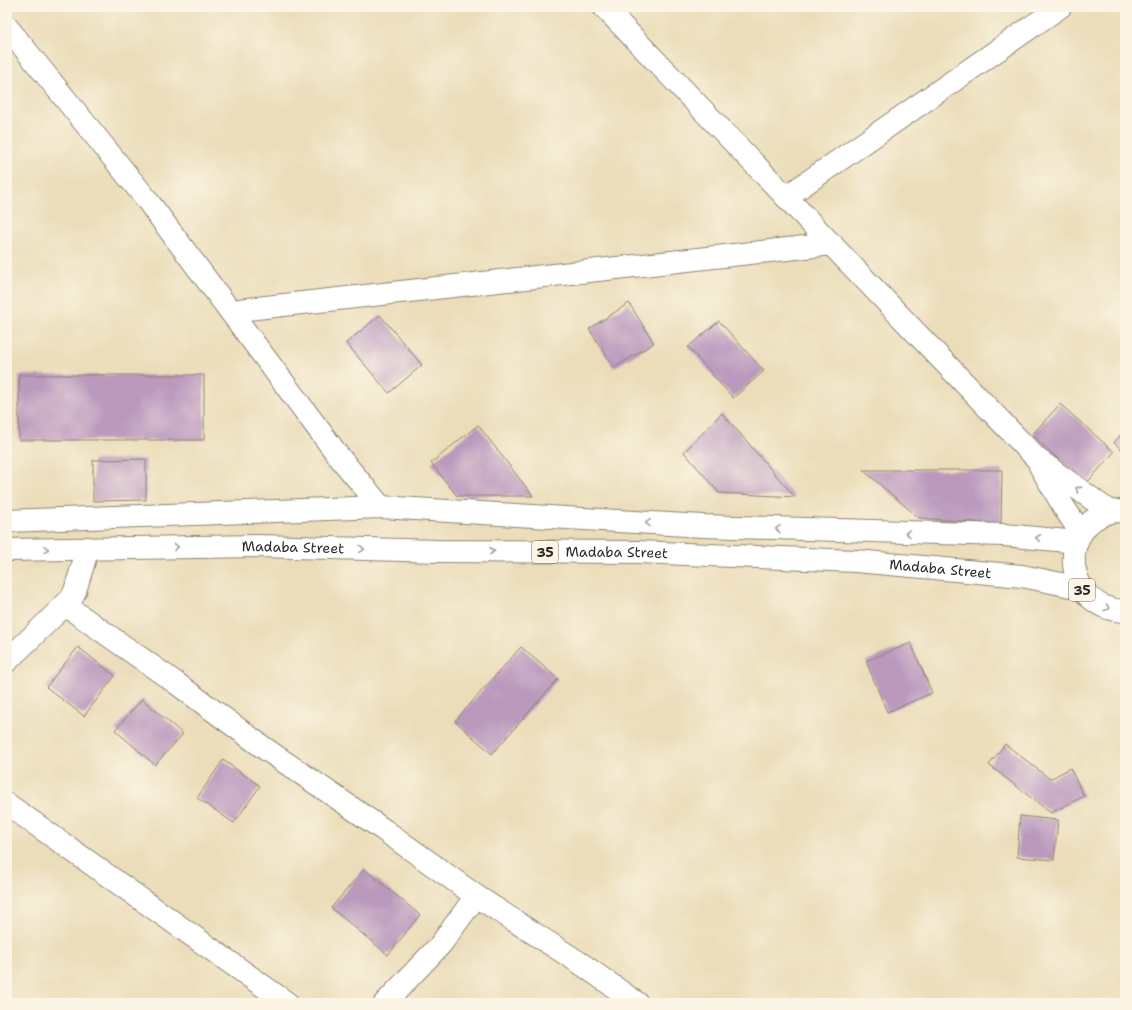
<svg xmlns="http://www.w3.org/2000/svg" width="1132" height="1010" font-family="'Shantell Sans',sans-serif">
<rect width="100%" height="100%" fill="#fcf5e5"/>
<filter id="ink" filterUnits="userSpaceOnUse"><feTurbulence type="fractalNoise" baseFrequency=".025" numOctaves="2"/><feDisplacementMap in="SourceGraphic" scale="8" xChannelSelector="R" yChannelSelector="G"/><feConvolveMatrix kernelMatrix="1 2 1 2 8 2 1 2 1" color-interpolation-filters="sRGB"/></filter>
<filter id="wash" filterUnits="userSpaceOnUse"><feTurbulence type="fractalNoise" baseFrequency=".012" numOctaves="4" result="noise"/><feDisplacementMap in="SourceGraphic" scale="16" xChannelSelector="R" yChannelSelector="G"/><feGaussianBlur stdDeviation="0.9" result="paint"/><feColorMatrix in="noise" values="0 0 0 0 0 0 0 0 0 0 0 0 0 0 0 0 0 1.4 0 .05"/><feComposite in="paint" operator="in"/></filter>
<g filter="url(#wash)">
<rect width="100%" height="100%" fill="#ebddb9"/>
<g id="blocks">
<g fill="#ba99bd">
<path d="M629 303 654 343 614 368 589 329Z"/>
<path d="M380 315 422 365 389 393 346 343Z"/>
<path d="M719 321 764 371 733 398 688 347Z"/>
<rect x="19" y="375" width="185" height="65"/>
<path d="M1060 404 1114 452 1086 484 1032 435Z"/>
<path d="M722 413 795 497 719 493 684 452Z"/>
<path d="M478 425 533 496H457L431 463Z"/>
<path d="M1125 430V452L1114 443Z"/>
<path d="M146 459V500L93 501V460Z"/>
<path d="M863 470H1002L1001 524 919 518Z"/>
<path d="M911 643 932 693 887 712 866 661Z"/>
<path d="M78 647 115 676 84 716 46 687Z"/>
<path d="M521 647 558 679 492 754 455 721Z"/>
<path d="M142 699 183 734 155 765 115 730Z"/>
<path d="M1005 744 1050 779 1070 768 1084 796 1051 813 989 765Z"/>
<path d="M223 760 260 786 234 823 197 798Z"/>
<path d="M1020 816 1058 820 1054 860 1017 857Z"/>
<path d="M364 869 420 915 388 955 331 908Z"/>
</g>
</g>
</g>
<g filter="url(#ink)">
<use href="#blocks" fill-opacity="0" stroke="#8b8472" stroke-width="1"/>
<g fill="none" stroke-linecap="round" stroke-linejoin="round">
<g stroke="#8b8472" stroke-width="24">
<g id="minor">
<path d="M604 7 1037 459 1110 512"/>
<path d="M7 27 144 196 340 458 381 507"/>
<path d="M786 197 1060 7"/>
<path d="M230 311 832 244"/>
<path d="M1040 466 1065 509 1081 533"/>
<path d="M65 605 176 683 264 748 384 830 476 896 583 965 637 1003"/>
<path d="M7 661 71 599 75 591 88 548"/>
<path d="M7 804 287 1003"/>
<path d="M385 1003 441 944 476 896"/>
</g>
</g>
<g stroke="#8b8472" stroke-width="24">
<g id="major">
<path d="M1125 511C1120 511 1114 511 1110 512 1054 528 1066 610 1125 611"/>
<path d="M7 521 381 507 703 526 1004 535 1077 542"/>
<path id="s1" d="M7 550 258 546 438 551 638 552 856 561 1022 576 1081 588"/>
</g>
</g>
<use href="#minor" stroke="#fff" stroke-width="22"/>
<use href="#major" stroke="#fff" stroke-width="22"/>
</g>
<defs><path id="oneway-chevron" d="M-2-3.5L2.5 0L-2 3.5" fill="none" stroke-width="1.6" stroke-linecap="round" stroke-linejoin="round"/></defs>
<g stroke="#a0a0a0">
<use href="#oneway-chevron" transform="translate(1078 489) rotate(-144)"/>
<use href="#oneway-chevron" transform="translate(648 523) rotate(-177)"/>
<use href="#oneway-chevron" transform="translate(778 529) rotate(-178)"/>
<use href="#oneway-chevron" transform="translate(908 533) rotate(-179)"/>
<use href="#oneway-chevron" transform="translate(1038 538) rotate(-174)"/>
<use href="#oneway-chevron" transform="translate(176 547) rotate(-1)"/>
<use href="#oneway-chevron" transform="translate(46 549) rotate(-2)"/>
<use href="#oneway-chevron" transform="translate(362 549) rotate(1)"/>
<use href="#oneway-chevron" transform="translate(492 551)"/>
<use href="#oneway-chevron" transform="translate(1107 608) rotate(22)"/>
</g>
</g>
<g text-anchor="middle" stroke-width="3.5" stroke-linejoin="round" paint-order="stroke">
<g fill="#fcf5e5" stroke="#6a6863" stroke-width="1">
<rect x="532" y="541" width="26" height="22" rx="3"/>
<rect x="1069" y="579" width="26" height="22" rx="3"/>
</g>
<g font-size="13" font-weight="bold" fill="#2b2b2b">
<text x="545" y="557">35</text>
<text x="1082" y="595">35</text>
</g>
<g font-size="14" fill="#2b2b2b" stroke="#fcf5e5">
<text dy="5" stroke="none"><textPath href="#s1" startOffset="286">Madaba Street</textPath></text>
<text dy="5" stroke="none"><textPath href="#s1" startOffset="610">Madaba Street</textPath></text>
<text dy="5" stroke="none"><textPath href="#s1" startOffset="934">Madaba Street</textPath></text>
</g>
</g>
<rect width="1132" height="1010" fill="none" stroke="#fcf5e5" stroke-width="24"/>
</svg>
